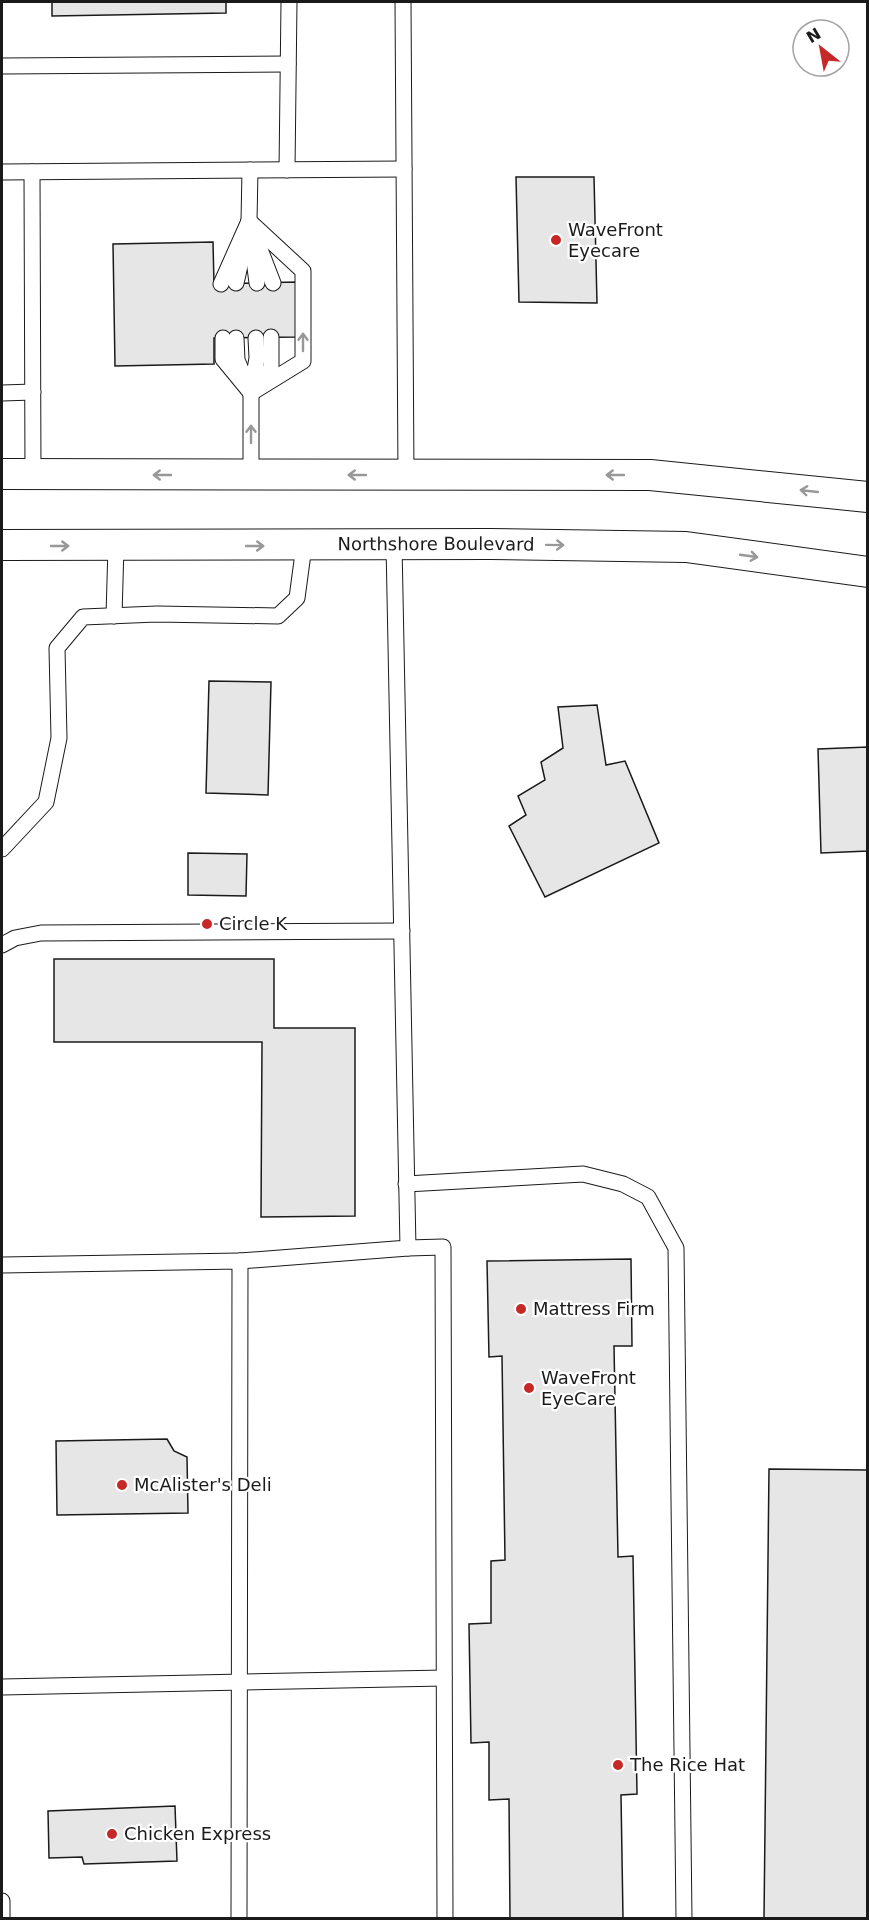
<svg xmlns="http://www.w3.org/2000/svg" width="869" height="1920" font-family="'DejaVu Sans',sans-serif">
<rect width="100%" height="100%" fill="#fff"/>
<g fill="#e6e6e6" stroke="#1a1a1a" stroke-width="1.5">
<path d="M52 2H226V13L52 16Z"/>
<path d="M516 177H594L597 303 519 302Z"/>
<path d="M213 242 214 284 296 282V337L214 338V364L115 366 113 244Z"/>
<path d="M209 681 271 682 268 795 206 793Z"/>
<path d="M597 705 606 765 625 761 659 843 545 897 509 826 526 815 518 796 545 780 541 762 563 748 558 707Z"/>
<path d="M868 747V851L821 853 818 749Z"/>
<path d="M188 853 247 854 246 896 188 895Z"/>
<path d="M54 959H274V1028H355V1216L261 1217 262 1042H54Z"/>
<path d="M631 1259 632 1346H614L618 1557 633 1556 637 1794 621 1795 623 1918H510L509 1799 489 1800V1742L471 1743 469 1624 491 1623V1561L505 1560 502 1356 489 1357 487 1261Z"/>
<path d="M167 1439 174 1451 187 1457 188 1513 57 1515 56 1441Z"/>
<path d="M769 1469 868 1470V1918H764Z"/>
<path d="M175 1806 177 1861 84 1864 82 1857 49 1858 48 1811Z"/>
</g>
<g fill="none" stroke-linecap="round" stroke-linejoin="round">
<g stroke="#1a1a1a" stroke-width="17">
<g id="service">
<path d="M403 2 406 475"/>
<path d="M2 66 288 64"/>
<path d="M250 170 249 221 257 283"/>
<path d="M287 170 289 2"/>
<path d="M2 172 404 169"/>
<path d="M32 172 33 474"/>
<path d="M249 221 303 271V361L251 393"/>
<path d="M258 244 273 283"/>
<path d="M236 283 244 248"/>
<path d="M221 284 249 221"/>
<path d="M223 338V359L251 393"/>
<path d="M236 338 237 360 245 379"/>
<path d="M259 383 271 368V337"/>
<path d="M2 393 33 392"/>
<path d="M251 475V393L257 358 256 338"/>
<path d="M114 616 116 546"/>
<path d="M2 849 46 802 59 738 57 648 83 617 157 614 278 616 297 598 304 546"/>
<path d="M2 945 15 938 41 933 402 931"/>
<path d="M406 1184 583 1174 623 1184 648 1197 676 1248 684 1918"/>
<path d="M408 1248 443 1247 445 1918"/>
<path d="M240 1261 408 1248 394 545"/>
<path d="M2 1265 240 1261 239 1918"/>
<path d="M2 1687 444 1678"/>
<path d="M2 1901V1918"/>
</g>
</g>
<g stroke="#1a1a1a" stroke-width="32">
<g id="minor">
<path d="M2 474 650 475 868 497"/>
<path id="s1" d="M2 545 490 544 686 547 868 572"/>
</g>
</g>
<use href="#service" stroke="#fff" stroke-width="15"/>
<use href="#minor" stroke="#fff" stroke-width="30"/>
</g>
<defs><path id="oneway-shaft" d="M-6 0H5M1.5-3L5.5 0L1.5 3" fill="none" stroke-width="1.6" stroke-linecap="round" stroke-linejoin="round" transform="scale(1.5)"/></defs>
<g stroke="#989898">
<use href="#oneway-shaft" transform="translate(303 342) rotate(-90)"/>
<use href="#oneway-shaft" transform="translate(251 434) rotate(-90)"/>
<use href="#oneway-shaft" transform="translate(162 475) rotate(-180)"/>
<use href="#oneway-shaft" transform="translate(357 475) rotate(-180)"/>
<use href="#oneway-shaft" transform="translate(615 475) rotate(180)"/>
<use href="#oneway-shaft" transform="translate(809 491) rotate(-174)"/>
<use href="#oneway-shaft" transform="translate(555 545) rotate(1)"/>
<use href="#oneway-shaft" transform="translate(60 546)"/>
<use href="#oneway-shaft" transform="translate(255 546)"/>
<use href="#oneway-shaft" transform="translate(749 556) rotate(8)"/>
</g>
<g fill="#c62828" stroke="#fff" stroke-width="2">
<circle cx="556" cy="240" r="6"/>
<circle cx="207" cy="924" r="6"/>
<circle cx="521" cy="1309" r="6"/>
<circle cx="529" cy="1388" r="6"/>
<circle cx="122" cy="1485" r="6"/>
<circle cx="618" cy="1765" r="6"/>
<circle cx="112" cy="1834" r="6"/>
</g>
<g text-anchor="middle" stroke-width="4.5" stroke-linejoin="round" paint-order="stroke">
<g font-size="18" fill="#1a1a1a" stroke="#fff" text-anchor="start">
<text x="568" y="236">WaveFront<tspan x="568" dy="21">Eyecare</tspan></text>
<text x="219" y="930">Circle K</text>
<text x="533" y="1315">Mattress Firm</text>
<text x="541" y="1384">WaveFront<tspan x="541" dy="21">EyeCare</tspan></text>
<text x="134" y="1491">McAlister's Deli</text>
<text x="630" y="1771">The Rice Hat</text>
<text x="124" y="1840">Chicken Express</text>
</g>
<g font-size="18" fill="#1a1a1a" stroke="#fff">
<text dy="6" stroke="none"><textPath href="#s1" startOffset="434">Northshore Boulevard</textPath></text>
</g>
</g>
<rect width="869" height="1920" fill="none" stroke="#1a1a1a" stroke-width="6"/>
<g transform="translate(821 48) rotate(329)"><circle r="28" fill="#ffffff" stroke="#a3a3a3" stroke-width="1.5"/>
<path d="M0-4.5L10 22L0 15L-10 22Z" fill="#c62828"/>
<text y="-9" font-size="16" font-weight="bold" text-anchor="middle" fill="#1a1a1a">N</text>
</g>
</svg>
